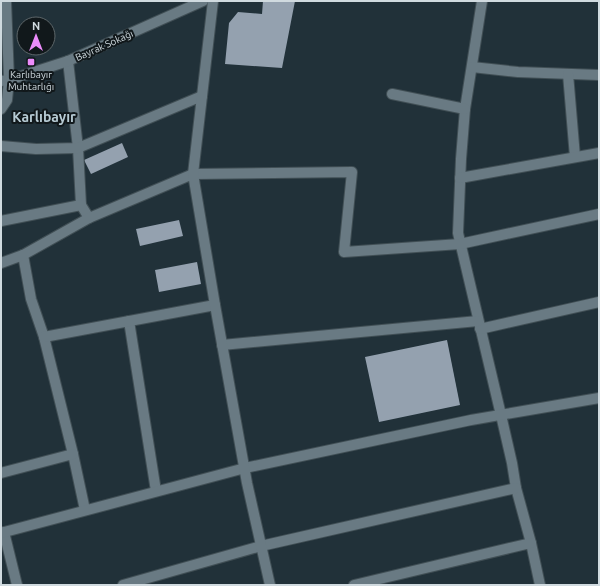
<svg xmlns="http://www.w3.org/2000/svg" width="600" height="586" font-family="Ubuntu,sans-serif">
<rect width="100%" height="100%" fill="#213139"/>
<g fill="#94a1af">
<path d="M263 1H295L282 68 225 64 229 23 238 12 262 14Z"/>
<path d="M122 143 128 157 91 174 84 160Z"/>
<path d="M179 220 183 236 140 246 136 229Z"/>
<path d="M197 262 201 284 159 292 155 270Z"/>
<path d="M447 340 460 405 379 422 365 357Z"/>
</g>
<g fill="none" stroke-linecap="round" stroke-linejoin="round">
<g stroke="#414f55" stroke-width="12">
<g id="street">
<path d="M6 1 9 80"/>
<path d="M482 1 465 109 461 159 458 233 501 415 512 463 516 488 531 543 540 585"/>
<path d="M68 61 78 148 81 205"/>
<path d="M472 67 518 72 599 75"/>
<path d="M568 74 575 157"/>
<path d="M392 94 465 109"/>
<path d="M1 146 36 149 78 148 202 96"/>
<path d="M460 178 599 153"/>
<path d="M1 221 81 205 89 218"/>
<path d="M23 255 31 299 44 337 73 454 85 510"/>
<path d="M1 263 23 255 89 218 193 174 352 172 344 252 460 244 599 214"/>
<path d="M129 321 156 491"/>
<path d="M480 329 599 302"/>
<path d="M44 337 215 305"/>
<path d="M222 345 478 321"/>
<path d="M1 473 73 454"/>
<path d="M4 532 17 585"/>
<path d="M1 533 245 468 471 420 599 398"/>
<path d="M123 585 261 546 516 488"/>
<path d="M354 585 531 543"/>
</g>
</g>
<g stroke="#414f55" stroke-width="12">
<g id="secondary">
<path d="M213 1 193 174 215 305 247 483 270 585"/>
<path d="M1 81 9 80 68 61 203 1"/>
<path d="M1 109 7 100 9 80"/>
</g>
</g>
<use href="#street" stroke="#697a83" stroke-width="10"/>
<use href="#secondary" stroke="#697a83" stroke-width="10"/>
</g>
<rect fill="#ec8cfb" stroke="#11181b" stroke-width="1.5" x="27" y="58" width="8" height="8" rx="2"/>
<g text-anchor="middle" stroke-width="4" stroke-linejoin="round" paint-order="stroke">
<g font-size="10" fill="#d0dadf" stroke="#11181b">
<text transform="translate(104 45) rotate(-24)" y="4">Bayrak Sokağı</text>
</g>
<g font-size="10" fill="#d0dadf" stroke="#11181b">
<text x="31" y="78">Karlıbayır<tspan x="31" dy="12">Muhtarlığı</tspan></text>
</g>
<g font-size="14" font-weight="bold" fill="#b7cbd4" stroke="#11181b">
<text x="44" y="122">Karlıbayır</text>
</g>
</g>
<rect width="600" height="586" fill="none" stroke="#d0dadf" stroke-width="4"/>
<g transform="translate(36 36)"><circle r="19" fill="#11181b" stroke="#5d6669"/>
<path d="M0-3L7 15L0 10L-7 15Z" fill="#ec8cfb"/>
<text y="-6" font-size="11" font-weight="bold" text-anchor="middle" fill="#d0dadf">N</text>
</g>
</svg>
